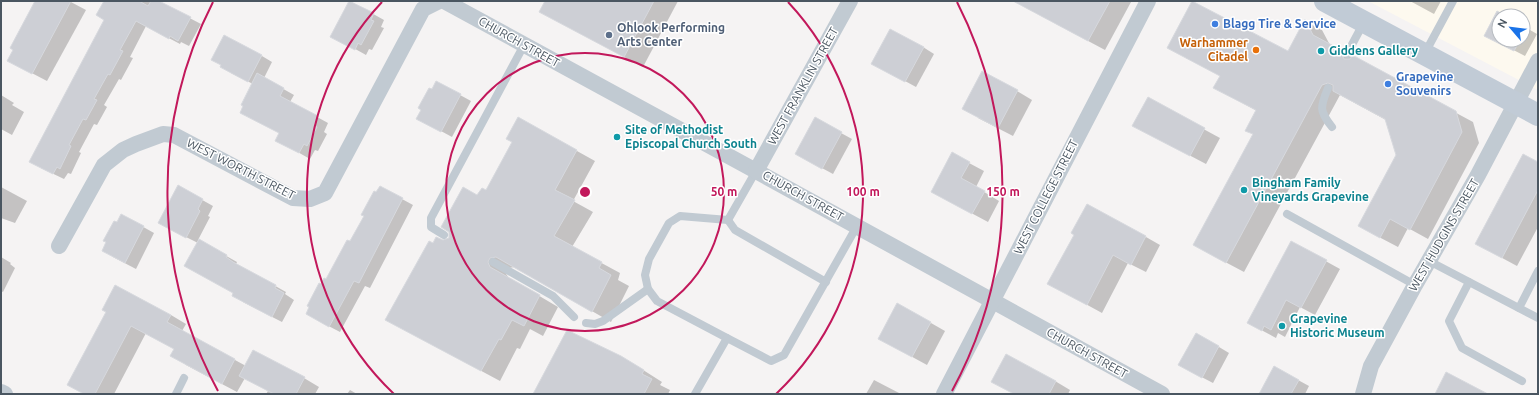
<svg xmlns="http://www.w3.org/2000/svg" width="1539" height="395" font-family="Ubuntu,sans-serif">
<rect width="100%" height="100%" fill="#f5f3f3"/>
<path fill="#fdf9ef" fill-rule="evenodd" d="M1368 1H1538V90ZM1499 16H1523V40H1499Z"/>
<g fill="#0003">
<path d="M36 1H69L86 10 47 81 24 69Z"/>
<path d="M105 1H157L201 24 189 46 181 42 180 44 146 26 130 57 133 58 121 80 119 79 104 105 107 107 97 125 94 124 79 152 81 153 71 174 68 173 64 179 41 168 105 19Z"/>
<path d="M350 1 384 20 381 27 384 28 372 50 369 49 366 55 332 36Z"/>
<path d="M546 1H678L643 67 559 22Z"/>
<path d="M1013 1H1131V2L1105 50Z"/>
<path d="M1410 1H1441L1434 14Z"/>
<path d="M1498 13 1504 16H1499V40H1523V26L1537 34 1525 56 1496 41Z"/>
<path d="M1305 21 1322 30 1330 45 1473 122 1479 143 1428 239 1408 228 1398 247 1377 236 1397 155 1386 120 1340 95 1244 272 1212 255 1254 134 1257 111 1215 88 1221 76 1186 58 1288 52Z"/>
<path d="M923 47 934 54 916 87 883 69Z"/>
<path d="M262 56 272 62 264 78 294 95 290 102 328 123 324 132 327 134 318 151 315 150 310 159 287 146 280 133 251 118 253 84 231 73Z"/>
<path d="M1017 91 1032 100 1013 136 978 118Z"/>
<path d="M1 95 14 103 12 105 24 112 12 135 1 129Z"/>
<path d="M460 95 471 101 452 137 428 124Z"/>
<path d="M1148 99 1220 138 1206 164 1149 134Z"/>
<path d="M841 133 852 139 833 174 807 160Z"/>
<path d="M577 151 595 161 573 201 593 212 572 247 620 273 618 280 629 286 611 322 515 267 508 268 506 274 509 278 558 307 543 336 530 329 520 349 517 348 500 381 405 330 433 244 450 238 478 196Z"/>
<path d="M969 163 984 171 976 187 999 201 988 222 932 192Z"/>
<path d="M1538 163V227L1517 266 1491 252Z"/>
<path d="M1 187 27 201 15 223 1 218Z"/>
<path d="M179 187 213 206 208 216 210 217 198 240 237 262 236 264 286 292 285 294 294 300 282 322 243 302 234 293 198 243 170 229Z"/>
<path d="M380 187 413 205 370 288 365 286 340 332 317 320 322 285 327 280 351 243Z"/>
<path d="M122 215 154 233 136 269 113 257 117 224Z"/>
<path d="M1146 237 1160 245 1146 272 1128 263 1102 313 1049 284Z"/>
<path d="M1291 242 1340 269 1315 315 1300 307 1285 337 1278 333 1276 338 1248 323Z"/>
<path d="M1 257 11 263 10 264 15 268 3 292 1 291Z"/>
<path d="M107 312 171 315 186 324 182 331 246 366 304 378 319 387 315 394H266L268 391 245 378 237 392 186 365 175 349 146 333 114 394H85Z"/>
<path d="M931 323 945 331 927 365 894 347Z"/>
<path d="M1219 347 1229 353 1213 383 1190 371Z"/>
<path d="M640 368 662 382 660 385 670 390 668 394H534Z"/>
<path d="M874 380 901 394H866Z"/>
<path d="M1298 380 1309 386 1305 394H1260Z"/>
<path d="M1055 381 1070 390 1068 394H1015Z"/>
<path d="M350 390 357 394H347Z"/>
</g>
<g fill="#cdcfd5" stroke="#d7d9de">
<path d="M35 1H71L32 74 7 61 13 50 10 48Z"/>
<path d="M104 1H139L148 6 151 1H159L191 17 178 41 170 36 169 39 136 21 120 50 123 51 110 75 108 74 94 99 97 100 86 120 83 119 69 145 71 146 60 169 57 167 53 174 29 162 104 20 96 15Z"/>
<path d="M349 1 374 13 371 20 374 21 361 45 358 43 355 50 330 37Z"/>
<path d="M545 1H654L624 57 539 12Z"/>
<path d="M1013 1H1110L1088 41Z"/>
<path d="M1192 1 1288 51 1305 19 1313 35 1343 51 1342 55 1344 59H1350L1352 56 1356 57 1456 111 1462 132 1410 230 1390 219 1380 238 1358 226 1396 155 1385 119 1333 91V85L1328 83 1322 85 1226 263 1193 245 1253 134 1245 131 1256 110 1213 88 1220 76 1167 48Z"/>
<path d="M1497 11 1506 16H1499V40H1520L1514 51 1484 36Z"/>
<path d="M890 29 924 47 905 82 871 64Z"/>
<path d="M224 35 262 55 248 82 220 67 221 65 211 60Z"/>
<path d="M982 71 1018 90 998 128 962 109Z"/>
<path d="M257 73 284 88 280 96 318 116 314 125 317 127 307 146 304 144 299 153 275 141 279 133 240 113 243 106 241 105Z"/>
<path d="M436 81 461 94 441 132 416 119 421 110 418 108 429 88 432 89Z"/>
<path d="M1148 97 1205 128 1190 156 1132 126Z"/>
<path d="M518 117 577 150 555 190 575 200 554 236 602 262 599 268 611 275 592 312 496 257 490 258 488 262 490 267 540 295 524 326 512 320 501 340 499 339 481 371 385 320 429 241 433 243 436 237 443 240 449 238V232L441 227 463 187 477 195 482 188 486 190 512 142 506 139Z"/>
<path d="M815 117 842 132 822 169 795 154Z"/>
<path d="M952 152 970 162 961 178 985 191 972 214 931 192Z"/>
<path d="M1523 154 1538 162V190L1502 258 1475 244Z"/>
<path d="M178 185 203 199 198 209 200 211 186 238 158 223Z"/>
<path d="M380 186 403 198 359 283 354 281 329 327 306 314 309 307 307 306 319 283 321 284 324 278 326 279 347 240 350 241 364 216 361 215 374 191 376 192Z"/>
<path d="M1087 204 1146 236 1131 265 1113 255 1087 305 1047 284 1074 235 1071 233Z"/>
<path d="M121 214 144 226 125 263 102 251 106 242 103 241 114 221 117 222Z"/>
<path d="M199 239 227 255 226 257 233 262 276 285 275 288 284 293 272 317 232 296 233 293 184 266Z"/>
<path d="M1291 241 1327 260 1301 308 1286 300 1271 330 1264 326 1262 331 1247 323Z"/>
<path d="M115 285 171 315 167 322 235 359 222 384 170 356 174 349 131 326 95 394H84L67 385 106 312 102 310Z"/>
<path d="M897 303 931 322 912 357 878 339Z"/>
<path d="M567 330 621 356 644 370 642 374 652 379 644 394H533Z"/>
<path d="M1196 333 1219 346 1202 378 1178 365Z"/>
<path d="M253 350 305 377 296 394H274L239 376Z"/>
<path d="M1006 354 1056 381 1049 394H1014L991 382Z"/>
<path d="M1274 366 1299 380 1291 394H1259Z"/>
<path d="M1446 372 1488 394H1435Z"/>
</g>
<g fill="none" stroke-linecap="round" stroke-linejoin="round">
<g stroke="#c1cad2" stroke-width="8">
<path d="M1425 53 1453 1"/>
<path d="M1347 54 1364 22"/>
<path d="M1328 88C1320 107 1319 111 1332 127"/>
<path d="M1287 214 1415 285"/>
<path d="M728 220 735 230 826 282"/>
<path d="M444 235 431 227V218L524 45"/>
<path d="M1429 261 1538 318"/>
<path d="M493 262 553 296 574 317"/>
<path d="M1469 282 1449 321 1462 348 1522 381"/>
<path d="M1519 308 1538 271"/>
<path d="M586 323 595 324 603 321 648 289"/>
<path d="M727 338 657 301 648 289 645 275 649 259 669 223 680 216 728 220 756 171"/>
<path d="M176 394 184 378"/>
<path d="M695 394 727 338 771 361 784 355 857 226"/>
</g>
<g stroke="#c1cad2" stroke-width="16">
<path d="M444 1 756 171 1162 394"/>
<path d="M756 171 850 1"/>
<path d="M59 246 104 165 123 150 136 144 163 134 174 135 293 198 310 199 325 193 423 9 439 1"/>
<path d="M1 392 5 394"/>
<path d="M944 394 1148 1"/>
<path d="M1363 394 1371 366 1415 285 1478 175 1538 61"/>
</g>
<path stroke="#c1cbd6" stroke-width="22" d="M1325 1 1538 115"/>
</g>
<g fill="none" stroke="#c2185b" stroke-width="2">
<circle cx="585" cy="192" r="139"/>
<path d="M394 394A278 278 0 0 1 382 2M788 2A278 278 0 0 1 776 394"/>
<path d="M218 391A418 418 0 0 1 213 2M957 2A418 418 0 0 1 952 391"/>
</g>
<g fill="#3f7fe0" stroke="#fff" stroke-width="1.5">
<circle cx="1215" cy="24" r="4"/>
<circle cx="1388" cy="84" r="4"/>
</g>
<circle fill="#5c6f8a" stroke="#fff" stroke-width="1.5" cx="609" cy="35" r="4"/>
<circle fill="#e8710a" stroke="#fff" stroke-width="1.5" cx="1256" cy="50" r="4"/>
<g fill="#0f9aa8" stroke="#fff" stroke-width="1.5">
<circle cx="1321" cy="51" r="4"/>
<circle cx="617" cy="137" r="4"/>
<circle cx="1244" cy="190" r="4"/>
<circle cx="1282" cy="326" r="4"/>
</g>
<g text-anchor="middle" stroke-width="3" stroke-linejoin="round" paint-order="stroke">
<g font-size="12" font-weight="bold" fill="#366cbe" stroke="#fff" text-anchor="start">
<text x="1223" y="28">Blagg Tire &amp; Service</text>
<text x="1396" y="81">Grapevine<tspan x="1396" dy="14">Souvenirs</tspan></text>
</g>
<g font-size="12" font-weight="bold" fill="#4e5e75" stroke="#fff" text-anchor="start">
<text x="617" y="32">Ohlook Performing<tspan x="617" dy="14">Arts Center</tspan></text>
</g>
<g font-size="12" fill="#4a5661" stroke="#fff">
<text transform="translate(519 42) rotate(29)" y="4">CHURCH STREET</text>
<text transform="translate(803 86) rotate(-61)" y="4">WEST FRANKLIN STREET</text>
<text transform="translate(241 169) rotate(27)" y="4">WEST WORTH STREET</text>
<text transform="translate(803 196) rotate(29)" y="4">CHURCH STREET</text>
<text transform="translate(1046 197) rotate(-63)" y="4">WEST COLLEGE STREET</text>
<text transform="translate(1444 235) rotate(-60)" y="4">WEST HUDGINS STREET</text>
<text transform="translate(1087 353) rotate(29)" y="4">CHURCH STREET</text>
</g>
<g font-size="12" font-weight="bold" fill="#c56008" stroke="#fff" text-anchor="end">
<text x="1248" y="47">Warhammer<tspan x="1248" dy="14">Citadel</tspan></text>
</g>
<g font-size="12" font-weight="bold" fill="#0d838f" stroke="#fff" text-anchor="start">
<text x="1329" y="55">Giddens Gallery</text>
<text x="625" y="134">Site of Methodist<tspan x="625" dy="14">Episcopal Church South</tspan></text>
<text x="1252" y="187">Bingham Family<tspan x="1252" dy="14">Vineyards Grapevine</tspan></text>
<text x="1290" y="323">Grapevine<tspan x="1290" dy="14">Historic Museum</tspan></text>
</g>
</g>
<circle cx="585" cy="192" r="6" fill="#c2185b" stroke="#fff" stroke-width="2"/>
<g font-size="12" text-anchor="middle" font-weight="bold" fill="#c2185b" stroke="#fff" stroke-width="3" stroke-linejoin="round" paint-order="stroke">
<text x="724" y="196">50 m</text>
<text x="863" y="196">100 m</text>
<text x="1003" y="196">150 m</text>
</g>
<rect width="1539" height="395" fill="none" stroke="#4a5661" stroke-width="4"/>
<g transform="translate(1511 28) rotate(298)"><circle r="19" fill="#ffffff" stroke="#b7bbc0"/>
<path d="M0-3L7 15L0 10L-7 15Z" fill="#1a73e8"/>
<text y="-6" font-size="11" font-weight="bold" text-anchor="middle" fill="#4a5661">N</text>
</g>
</svg>
